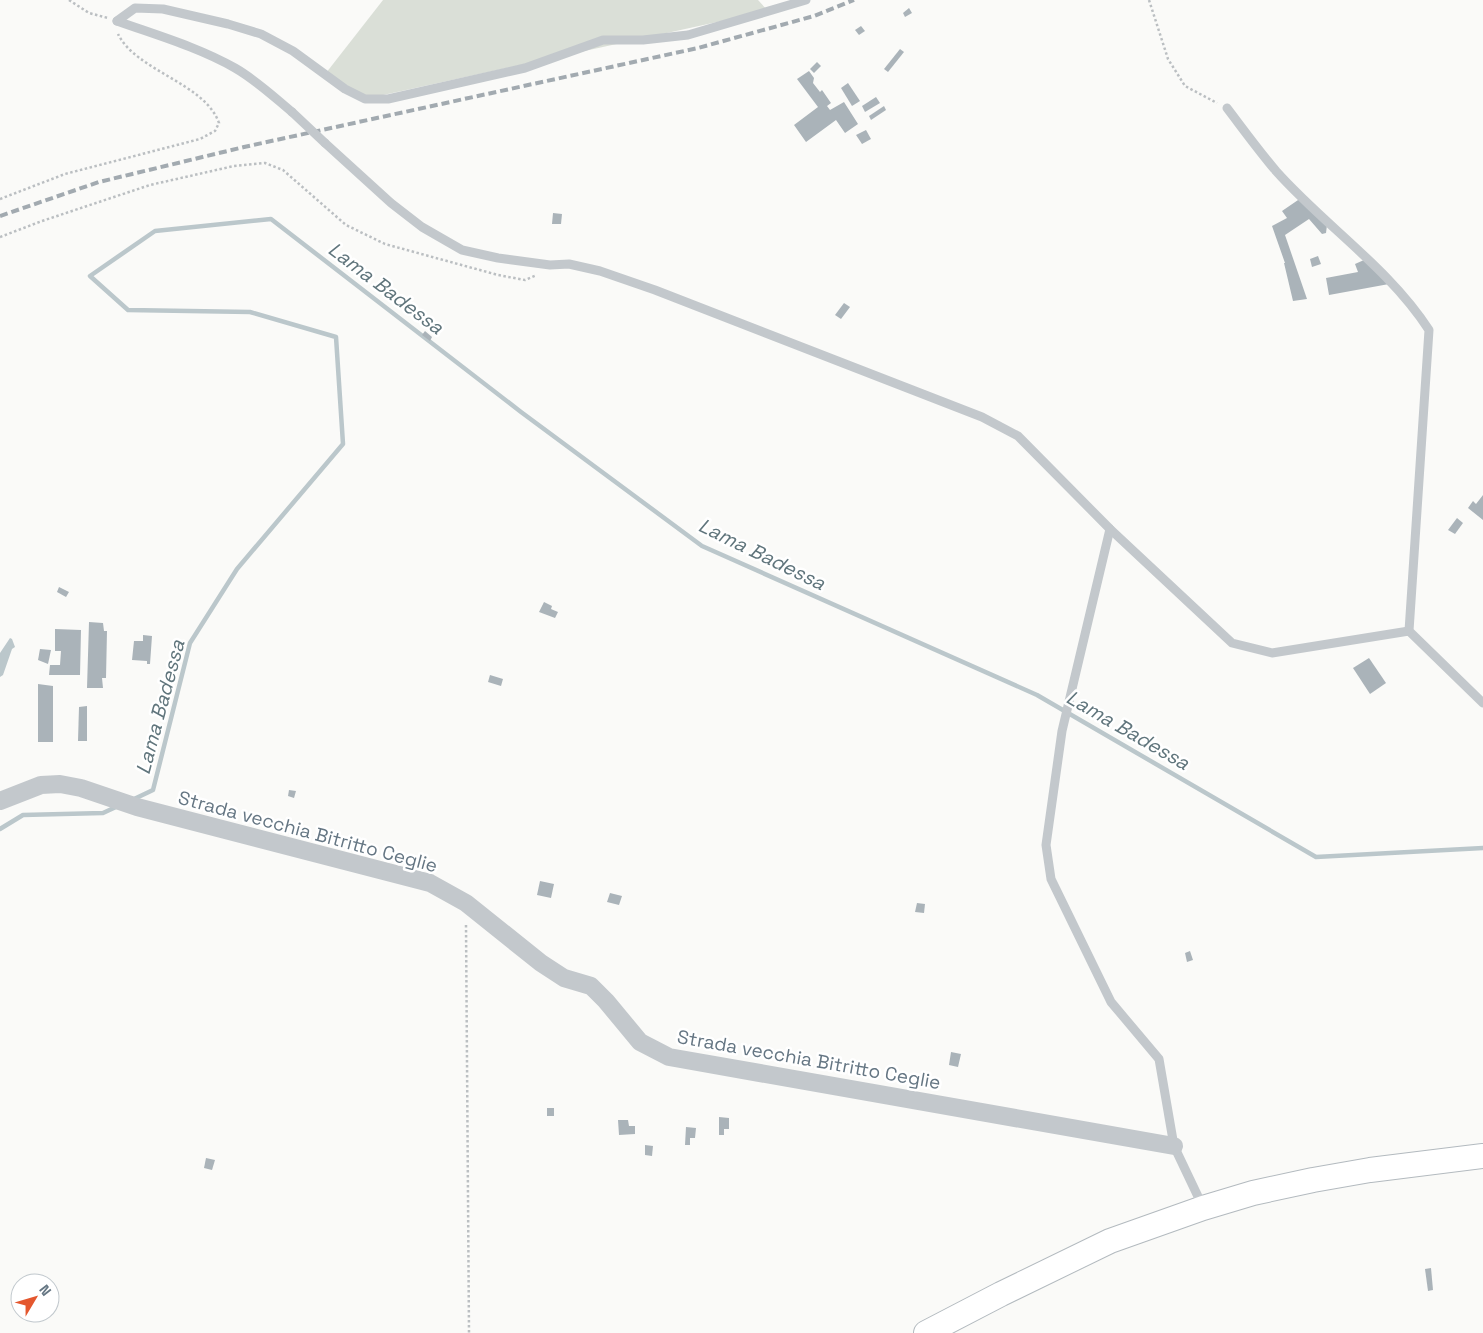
<svg xmlns="http://www.w3.org/2000/svg" width="1483" height="1333" font-family="'Space Grotesk',sans-serif">
<rect width="100%" height="100%" fill="#fafaf8"/>
<path fill="#dadfd7" d="M383 0H758L768 11 365 99 326 73Z"/>
<path fill="#bbc7cb" d="M10 638 12 639 15 647 12 649 3 675 0 677V653Z"/>
<g fill="none" stroke-linecap="round" stroke-linejoin="round">
<g stroke="#bbc7cb" stroke-width="4.5">
<path d="M132 800 153 790 190 643 237 569 343 444 336 337 250 312 128 310 90 276 155 231 271 219 521 412 702 546 1037 695 1316 857 1483 848"/>
<path d="M0 829 23 815 103 813 118 806"/>
</g>
</g>
<g fill="#aab3b9">
<path d="M909 8 912 13 905 17 903 13Z"/>
<path d="M861 26 865 31 859 35 855 30Z"/>
<path d="M900 49 904 52 888 72 884 69Z"/>
<path d="M817 62 821 66 814 73 810 69Z"/>
<path d="M809 71 814 78 813 83 820 92 822 90 831 103 827 106 830 110 844 102 858 124 845 133 836 120 806 142 794 125 818 107 797 79Z"/>
<path d="M848 83 860 101 852 106 841 88Z"/>
<path d="M876 97 880 103 865 112 862 106Z"/>
<path d="M884 106 886 110 871 120 869 116Z"/>
<path d="M866 130 871 139 862 144 856 135Z"/>
<path d="M1301 198 1327 225 1326 233 1322 234 1309 219 1285 235 1307 299 1293 301 1284 263H1285L1272 226 1287 218 1282 211Z"/>
<path d="M553 213 562 214 561 224H552Z"/>
<path d="M1318 256 1321 264 1312 267 1310 259Z"/>
<path d="M1364 260 1389 284 1329 295 1326 278 1358 272 1355 264Z"/>
<path d="M844 303 850 307 841 319 835 315Z"/>
<path d="M425 331 432 337 430 341 422 335Z"/>
<path d="M1483 495V520L1468 508 1473 501 1476 504Z"/>
<path d="M1457 518 1463 523 1455 534 1448 530Z"/>
<path d="M59 587 69 592 66 597 57 592Z"/>
<path d="M544 602 552 606 551 609 558 612 555 618 539 612Z"/>
<path d="M89 622 103 623 104 631H107L106 678H102L103 688H87Z"/>
<path d="M55 629 81 630 80 675H49L50 665H60L61 651H55Z"/>
<path d="M143 635 152 636 150 664H147V661L132 660 134 641H143Z"/>
<path d="M40 649 51 650 48 664 38 660Z"/>
<path d="M1369 658 1386 683 1370 694 1353 668Z"/>
<path d="M490 675 503 679 501 686 488 682Z"/>
<path d="M38 684 53 686V742H38Z"/>
<path d="M87 706V741H78L79 707Z"/>
<path d="M289 790 296 791 294 798 288 796Z"/>
<path d="M540 881 554 884 551 898 537 895Z"/>
<path d="M610 893 622 896 619 905 607 902Z"/>
<path d="M917 903 925 904 924 913 915 912Z"/>
<path d="M1190 951 1193 960 1187 962 1185 953Z"/>
<path d="M951 1052 961 1054 958 1067 949 1065Z"/>
<rect x="547" y="1108" width="7" height="8"/>
<path d="M719 1117 729 1118V1129H724V1135H719Z"/>
<path d="M618 1120H628L629 1126H635V1134L619 1135Z"/>
<path d="M686 1127 696 1128 695 1138H690V1145H685Z"/>
<path d="M645 1145 653 1146 652 1156 645 1155Z"/>
<path d="M206 1158 215 1160 212 1170 204 1168Z"/>
<path d="M1431 1268 1433 1290 1428 1291 1425 1269Z"/>
</g>
<g fill="none" stroke-linecap="round" stroke-linejoin="round">
<g stroke="#b3babf" stroke-width="26">
<path id="secondary" d="M926 1333 1001 1294 1110 1241 1203 1208 1253 1193 1313 1180 1370 1170 1483 1156"/>
</g>
<g stroke="#bbbfc2" stroke-width="2.5" stroke-dasharray="2.5 2.5" stroke-linecap="butt">
<path d="M69 0 89 13 108 18"/>
<path d="M1149 0 1168 59 1185 86 1217 103"/>
<path d="M0 199 65 174 200 139 215 131 219 123C205 83 136 71 118 34"/>
<path d="M0 237 42 221 150 185 234 166 265 163 283 170 346 225 385 244 498 275 525 280 537 275"/>
<path d="M466 925 469 1333"/>
</g>
<g stroke="#c3c8cc" stroke-width="9">
<path d="M117 21 135 8 163 9 228 24 261 34 293 51 345 89 365 99H388L525 68 603 40H643L688 35 806 0"/>
<path d="M117 21C156 35 198 47 235 68 256 80 274 97 292 112"/>
<path d="M1227 108C1243 129 1259 151 1276 171 1325 226 1389 268 1429 330L1409 631 1483 703"/>
<path d="M325 143 391 203 422 227 462 250 498 258 550 265 569 264 600 271 655 290 982 417 1018 436 1110 529 1232 643 1272 653 1409 631"/>
<path d="M1110 529 1062 731 1046 845 1051 879 1111 1002 1159 1059 1174 1146 1203 1207"/>
</g>
<path stroke="#c3c8cc" stroke-width="18" d="M0 801 41 785 60 784 81 788 137 807 430 883 466 903 541 963 564 978 591 986 606 1001 640 1042 669 1057 1174 1146"/>
<use href="#secondary" stroke="#fff" stroke-width="24"/>
<path stroke="#a2aab0" stroke-width="4" stroke-dasharray="8 4" stroke-linecap="butt" d="M0 216 99 182 244 147 698 48 814 16 854 0"/>
<path stroke="#c3c8cc" stroke-width="9" d="M292 112 325 143"/>
</g>
<g text-anchor="middle" stroke-width="5" stroke-linejoin="round" paint-order="stroke">
<g font-size="19" fill="#657683" stroke="#fff">
<text transform="translate(308 831) rotate(15)" y="7">Strada vecchia Bitritto Ceglie</text>
<text transform="translate(809 1059) rotate(10)" y="7">Strada vecchia Bitritto Ceglie</text>
</g>
<g font-size="20" font-style="italic" fill="#60757c" stroke="#fff">
<text transform="translate(386 288) rotate(37)" y="7">Lama Badessa</text>
<text transform="translate(762 554) rotate(26)" y="7">Lama Badessa</text>
<text transform="translate(160 707) rotate(-75)" y="7">Lama Badessa</text>
<text transform="translate(1128 730) rotate(30)" y="7">Lama Badessa</text>
</g>
</g>
<g transform="translate(35 1298) rotate(52)"><circle r="24" fill="#ffffff" stroke="#c1c8cd"/>
<path d="M0-4L9 19L0 12L-9 19Z" fill="#e4572e"/>
<text y="-8" font-size="14" font-weight="bold" text-anchor="middle" fill="#657683">N</text>
</g>
</svg>
